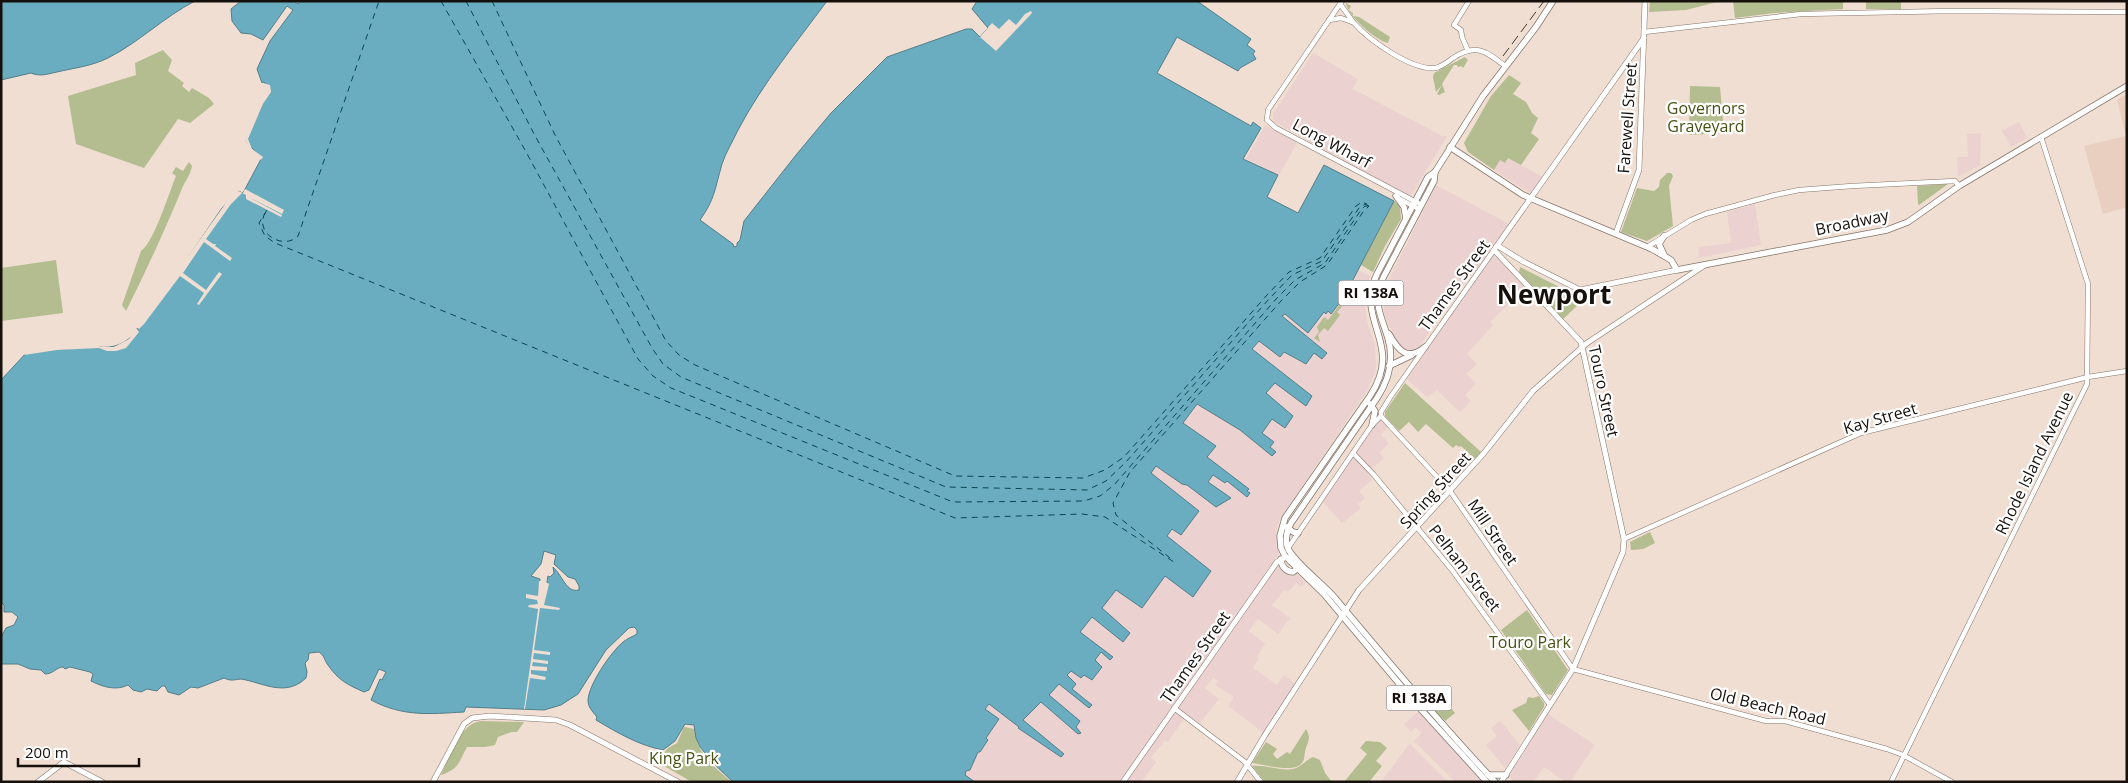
<svg xmlns="http://www.w3.org/2000/svg" width="2128" height="783" font-family="'Open Sans',sans-serif">
<rect width="100%" height="100%" fill="#f0ded2"/>
<g fill="#ebd1cf">
<path d="M1313 53 1358 79 1353 89 1442 136H1447L1412 194 1409 195 1390 186 1273 121V114Z"/>
<path d="M2019 122 2027 138 2011 147 2002 131Z"/>
<path d="M1265 125 1297 143 1279 175 1246 159Z"/>
<path d="M1981 133 1980 165 1958 177 1957 157H1968L1967 134Z"/>
<path d="M1508 158 1543 177 1532 194 1494 170 1500 160Z"/>
<path d="M1436 185 1509 224 1475 272 1472 270 1419 347 1412 351 1406 350 1397 342 1384 314V295L1390 278Z"/>
<path d="M1755 204 1761 245 1699 258 1698 247 1731 243 1727 212Z"/>
<path d="M1494 253 1526 288 1490 322 1493 325 1467 354 1477 364 1466 374 1476 383 1465 395 1471 401 1460 412 1437 390 1427 397 1407 379Z"/>
<path d="M1358 270 1370 276 1365 294V308L1368 325 1375 345 1376 369 1367 391 1280 519 1276 531 1279 553 1274 561 1291 577 1297 574 1306 583 1301 587 1296 583 1288 592 1284 590 1272 605 1290 618 1278 634 1258 619 1249 631 1265 644 1257 656 1259 658 1253 668 1277 685 1284 675 1296 684 1264 733 1228 706 1234 697 1215 685 1218 681 1213 678 1205 688 1219 699 1200 723 1187 714 1168 742 1165 740 1151 758 1156 762 1141 782H975L965 775 966 771 970 770 978 751 981 752 988 740 986 738 985 709 989 704 1019 727V728L1061 757 1063 754 1023 721 1041 701 1078 734 1076 727 1080 721 1049 696 1059 684 1089 708 1092 705 1072 689 1067 676 1071 671 1081 678 1101 652 1113 657 1079 632 1092 616 1122 641 1130 633 1101 608 1116 590 1165 576 1193 597 1175 543 1167 536 1172 529 1181 535 1176 493 1151 473 1156 466 1182 484 1187 485 1208 482 1213 475 1225 483 1227 481 1247 496 1250 494 1247 491 1248 489 1207 457 1216 446 1183 424 1197 404 1240 430 1272 456 1270 448 1262 433 1272 419 1266 394 1275 383 1306 406 1312 396 1252 349 1259 341 1284 352 1297 361 1314 353 1327 352 1282 317 1285 313 1333 311 1344 297Z"/>
<path d="M1379 418 1388 427 1381 435 1389 443 1379 453 1384 458 1367 473 1372 480 1359 491 1365 498 1358 504 1361 508 1342 523 1323 502Z"/>
<path d="M1418 712H1420L1483 782H1456L1414 741 1422 733 1416 727 1411 732 1404 724Z"/>
<path d="M1548 714 1595 745 1570 782H1566L1544 767 1533 782H1514L1509 776Z"/>
<path d="M1500 721 1520 745 1505 768 1486 745 1497 736 1491 728Z"/>
<path d="M1410 743V744L1448 782H1381Z"/>
</g>
<path fill="#e8cfbf" d="M2127 94V207L2103 214 2084 146 2126 136 2117 100Z"/>
<g fill="#b3bd8f">
<path d="M1650 1H1721L1686 10 1649 12Z"/>
<path d="M1733 1H1843V9L1774 13 1735 18Z"/>
<rect x="1866" y="1" width="35" height="8"/>
<path d="M1346 3 1351 6 1349 10 1353 13V16L1359 17 1390 37 1388 43C1376 41 1347 15 1346 3Z"/>
<path d="M163 50 172 60 168 71 184 83 182 86 189 92 192 88 209 98 214 104 190 123 178 119 144 168 76 144 68 96 136 75 135 63Z"/>
<path d="M1465 57 1468 60 1463 68 1461 66 1458 67 1457 65H1454L1442 84 1445 92 1439 95 1437 94 1442 85 1436 92 1433 77 1434 73Z"/>
<path d="M1509 75 1521 83 1513 94 1526 102 1532 113 1538 118 1531 133 1539 139 1521 165 1508 158 1505 163 1500 160 1494 170 1468 152 1464 143 1491 96Z"/>
<path d="M1690 86 1720 87 1724 133 1689 135Z"/>
<path d="M189 162 192 166C191 175 184 182 181 191 164 232 146 271 126 311L122 305 141 251C154 242 169 193 176 176L172 173 176 167 183 171Z"/>
<path d="M1667 173H1671L1673 176 1669 186 1673 226 1647 241 1621 232 1637 188 1654 191 1659 187 1660 180Z"/>
<path d="M1948 184 1919 205 1918 204 1917 186Z"/>
<path d="M1394 201 1400 206 1401 219 1385 246 1373 272 1361 265Z"/>
<path d="M56 260 63 313 1 321V268Z"/>
<path d="M1520 267 1581 298 1579 304 1563 319 1519 272Z"/>
<path d="M1341 303 1343 305 1337 312 1340 315 1328 331 1324 328 1318 335 1320 342 1314 338 1319 332 1317 327 1324 317 1328 320Z"/>
<path d="M1405 383 1481 452 1475 459 1461 446 1459 447 1456 445 1453 448 1426 424 1418 432 1409 422 1399 431 1385 416V412Z"/>
<path d="M1650 532 1655 543 1643 549 1631 550 1630 542Z"/>
<path d="M1527 610 1568 670 1552 695 1546 694 1501 630Z"/>
<path d="M1440 696 1455 713 1445 721 1429 705Z"/>
<path d="M1539 696 1544 703V707L1529 731 1512 710 1526 703 1528 697 1533 698Z"/>
<path d="M481 721 524 722 517 732H511L498 737 495 745 485 747H467C459 762 459 769 441 775 450 757 459 724 481 721Z"/>
<path d="M684 727 695 729C695 752 714 767 732 782H692L657 762 668 748 677 743Z"/>
<path d="M1306 729C1312 739 1307 742 1305 752 1304 756 1305 759 1302 763 1294 774 1263 764 1252 763L1266 742 1277 749 1273 754 1277 759 1287 752 1290 754Z"/>
<path d="M1366 741 1380 742 1387 748 1376 761 1382 766 1369 782H1344L1367 754 1360 748Z"/>
<path d="M1313 757 1320 760 1325 773 1332 782H1265L1252 766C1266 764 1283 773 1296 768 1302 766 1306 760 1313 757Z"/>
</g>
<g fill="#6badc0" stroke="#527e8a" fill-rule="evenodd">
<path d="M1 1H195C164 17 138 43 108 58 92 66 74 68 57 72 47 74 40 77 31 73L1 80Z"/>
<path d="M241 1H294L298 4 300 1H827C796 43 763 83 738 130 733 141 726 152 722 164 715 188 715 199 700 220L733 244 734 247 737 246V243L740 240 744 221 796 155 831 113 887 57 966 29H972L980 37 988 28 972 9 977 1H1197L1251 39 1247 45 1255 51 1253 54 1256 59 1240 68 1238 71 1177 37 1157 73 1251 126 1253 122 1261 128 1243 159 1278 175 1267 197 1298 213 1324 165 1394 201 1344 297 1331 314 1328 311 1326 314 1324 312 1308 333 1285 314 1282 316 1327 353 1322 359 1314 353 1306 364 1284 352 1280 357 1259 341 1252 349 1312 396 1306 406 1275 383 1266 393 1293 416 1285 428 1272 419 1262 433 1274 442 1270 447 1276 452 1272 456 1240 430 1197 404 1183 423 1216 446 1207 457 1249 489 1247 491 1250 493 1247 497 1227 481 1225 483 1213 475 1208 482 1231 498 1216 507 1187 485 1182 484 1156 466 1151 473 1199 511 1181 535 1172 529 1167 536 1211 571 1193 597 1165 576 1142 608 1116 590 1102 608 1130 633 1123 642 1092 617 1080 632 1113 657 1110 660 1101 652 1095 660 1102 667 1092 680 1084 675 1081 678 1071 671 1067 675 1076 684 1072 689 1092 705 1089 708 1059 684 1049 695 1080 721 1076 727 1081 733 1078 734 1041 702 1023 720 1064 754 1061 757 1018 728 1019 727 989 704 985 709 999 719 986 738 988 740 980 752H978L970 770 966 771 965 775 975 782H733L714 764 700 747 696 738 694 725 685 724 675 741 663 750C638 745 618 733 596 720L597 717C592 711 588 707 588 700 589 684 611 652 623 642 628 638 632 637 637 634V630L634 627 629 628 606 650 578 694 561 705 544 710 466 707 464 712C430 714 403 717 371 700L380 679 382 680 386 672 379 669 369 690 364 692C348 685 338 680 328 665 324 660 325 656 319 652L309 653 308 660 305 663 307 672 306 678C287 696 267 685 246 680 237 677 234 683 224 678L198 688 191 687 179 695 168 692 165 686H162L157 691 147 689 141 692 133 690 128 685C116 691 103 687 91 681L93 674 90 672 70 667 65 669 63 667C57 667 53 674 45 674L41 670 30 669 18 664H1V637L6 628 14 625 18 617 12 612H4V605L1 602V380L28 351 97 347C116 349 125 343 138 331L137 328 139 329 222 208 238 191 243 193 261 159 246 141 269 90 264 82 262 83 257 69 270 41 293 10 287 6 263 40 251 34 241 33 232 21 231 9ZM544 551 556 555 554 564 568 577 575 579 579 586V590C566 593 563 576 553 567L554 573 550 577 548 576 545 593 539 592 540 579 531 576 541 564Z"/>
</g>
<g fill="#f0ded2">
<path d="M1031 11 1032 13 996 51 980 37 992 23 999 29 1009 19 1016 25 1025 14Z"/>
<path d="M262 83 270 85 271 92 263 104 248 139 252 149 263 157 261 160 254 154 245 140 266 89Z"/>
<path d="M245 189 284 210 282 214 247 196 282 215 281 217 246 199V195L242 193 231 204 206 239 213 244H216L215 246 232 258 230 261 204 242 183 273 206 290 219 272 222 274 199 305 197 304 204 293 180 276 144 324 139 329 137 328 233 193 236 190 243 193Z"/>
<path d="M137 329 139 332 126 348 116 351H107L99 348 57 350 24 355 28 349 45 347 99 345 100 347H114L129 339Z"/>
<path d="M539 581H543L542 590 544 581 549 584 544 605 560 608 559 610 540 608 534 650 550 652V655L534 653 533 659 548 661V664L533 662 532 666 547 667V671L531 670V674L546 677 545 680 530 678 525 709H524L537 617 538 609 528 607 529 605 538 604 537 600 526 598V594L538 596Z"/>
</g>
<g fill="none" stroke-linecap="round" stroke-linejoin="round">
<g stroke="#094553" stroke-width="1" stroke-dasharray="6 5" stroke-linecap="butt">
<path d="M441 1 525 150 638 359 653 376 671 388 953 502 1084 501 1100 496 1114 485 1277 298 1295 280 1325 263 1361 210 1365 206H1370"/>
<path d="M466 1 533 132 652 348 663 364 681 377 946 487 1087 490 1106 481 1126 462 1269 299 1292 275 1322 261 1359 208 1365 204 1369 206"/>
<path d="M492 1 555 135 666 341 679 355 695 365 955 476 1083 478 1105 470 1124 457 1267 295 1289 272 1320 258 1356 206 1362 202 1367 204"/>
<path d="M267 210 259 223 265 236 275 243 955 518 1082 514 1105 517 1177 564"/>
<path d="M265 213C254 235 285 250 298 236L379 1"/>
<path d="M1170 558 1116 515 1113 503 1130 472 1281 301 1300 282 1327 265 1363 212 1369 206"/>
</g>
<g stroke="#85756a" stroke-width="5.5">
<g id="tertiary">
<path d="M1342 1 1268 110 1267 120 1276 128 1418 203"/>
<path d="M1340 4C1345 10 1349 17 1354 23 1369 40 1412 71 1436 68 1442 66 1448 62 1453 58 1476 43 1486 51 1505 66"/>
<path d="M1329 20 1341 18 1352 22"/>
<path d="M1644 32 1801 14 1950 11 2127 12"/>
<path d="M1468 51 1462 37 1461 30 1454 25 1469 1"/>
<path d="M1398 198 1419 209"/>
<path d="M1647 247 1691 220 1705 214 1775 195 1799 190 1852 186 1955 181 1959 186"/>
<path d="M1381 416 1450 491 1573 669 1766 721H1785L1887 749 1903 755 1952 782"/>
<path d="M1353 453 1374 475 1452 570 1550 705"/>
<path d="M1624 539 1861 433 2088 377 2127 371"/>
<path d="M1288 548 1372 425 1381 416V412L1391 396 1494 250"/>
<path d="M1174 708 1245 762 1261 782"/>
<path d="M1891 782 2087 384 2088 284 2041 137"/>
</g>
</g>
<g stroke="#85756a" stroke-width="6">
<g id="secondary">
<path d="M1616 233 1639 170 1645 1"/>
<path d="M1498 246 1524 262 1580 290 1677 270"/>
<path d="M38 782 64 762 102 782"/>
<path d="M433 782 464 724 472 718 490 716 556 720 570 725 678 782"/>
<path d="M1123 782 1277 562 1286 557 1295 558"/>
<path d="M1237 782 1265 735 1359 590 1484 453 1533 391 1587 343 1705 265"/>
<path d="M1501 782 1573 669 1623 552 1624 539 1581 342 1494 250 1644 38"/>
</g>
</g>
<g stroke="#85756a" stroke-width="7">
<g id="primary">
<path d="M1450 147 1523 195 1652 249 1671 260 1677 270 1887 230 1908 222 1959 186 2127 86"/>
<path d="M1435 172 1434 181 1383 278C1372 303 1381 315 1388 338 1394 359 1389 380 1377 398L1291 523C1286 532 1284 544 1290 552 1301 568 1322 583 1335 598 1387 660 1439 722 1495 782"/>
<path d="M1396 196 1404 207 1406 218"/>
<path d="M1664 236 1659 244 1664 255"/>
<path d="M1389 334C1398 350 1407 362 1425 347"/>
<path d="M1389 366 1412 355"/>
<path d="M1370 404 1375 411 1372 425"/>
<path d="M1287 527 1293 532 1298 533"/>
<path d="M1281 559C1281 566 1286 572 1293 572L1299 567"/>
<path d="M1488 775H1506"/>
<path d="M1487 782 1417 705 1324 594 1285 556 1281 548 1280 536 1285 518 1370 396C1405 343 1354 322 1377 274L1428 177 1435 172 1483 96 1536 27 1553 1"/>
</g>
</g>
<use href="#tertiary" stroke="#fff" stroke-width="4.5"/>
<use href="#secondary" stroke="#fff" stroke-width="5"/>
<use href="#primary" stroke="#fff" stroke-width="5.5"/>
<path stroke="#433a35" stroke-width="1" stroke-dasharray="10 5" stroke-linecap="butt" d="M1503 56 1544 1"/>
</g>
<g text-anchor="middle" stroke-width="4.5" stroke-linejoin="round" paint-order="stroke">
<g fill="#fff" stroke="#5c5855" stroke-width="1">
<rect x="1338.5" y="280.5" width="65" height="25" rx="4"/>
<rect x="1386.5" y="685.5" width="65" height="25" rx="4"/>
</g>
<g font-size="15" font-weight="bold" fill="#16100c">
<text x="1371" y="298">RI 138A</text>
<text x="1419" y="703">RI 138A</text>
</g>
<g font-size="16" fill="#485115" stroke="#fff">
<text x="1706" y="114">Governors<tspan x="1706" dy="18">Graveyard</tspan></text>
<text x="1530" y="648">Touro Park</text>
<text x="684" y="764">King Park</text>
</g>
<g font-size="16" fill="#16100c" stroke="#fff">
<text transform="translate(1627 118) rotate(-86)" y="6">Farewell Street</text>
<text transform="translate(1332 143) rotate(28)" y="6">Long Wharf</text>
<text transform="translate(1852 222) rotate(-12)" y="6">Broadway</text>
<text transform="translate(1454 285) rotate(-54)" y="6">Thames Street</text>
<text transform="translate(1604 391) rotate(78)" y="6">Touro Street</text>
<text transform="translate(1880 418) rotate(-16)" y="6">Kay Street</text>
<text transform="translate(2034 463) rotate(-64)" y="6">Rhode Island Avenue</text>
<text transform="translate(1435 490) rotate(-48)" y="6">Spring Street</text>
<text transform="translate(1493 532) rotate(56)" y="6">Mill Street</text>
<text transform="translate(1465 568) rotate(52)" y="6">Pelham Street</text>
<text transform="translate(1195 657) rotate(-55)" y="6">Thames Street</text>
<text transform="translate(1768 706) rotate(13)" y="6">Old Beach Road</text>
</g>
<g font-size="26" font-weight="bold" fill="#16100c" stroke="#fff">
<text x="1554" y="304">Newport</text>
</g>
</g>
<rect width="2128" height="783" fill="none" stroke="#16100c" stroke-width="5"/>
<path d="M18 758v8h121v-8" fill="none" stroke="#16100c" stroke-width="2.5"/>
<text x="25" y="758" font-size="15" fill="#16100c" stroke="#ffffff" stroke-width="4" paint-order="stroke">200 m</text>
</svg>
